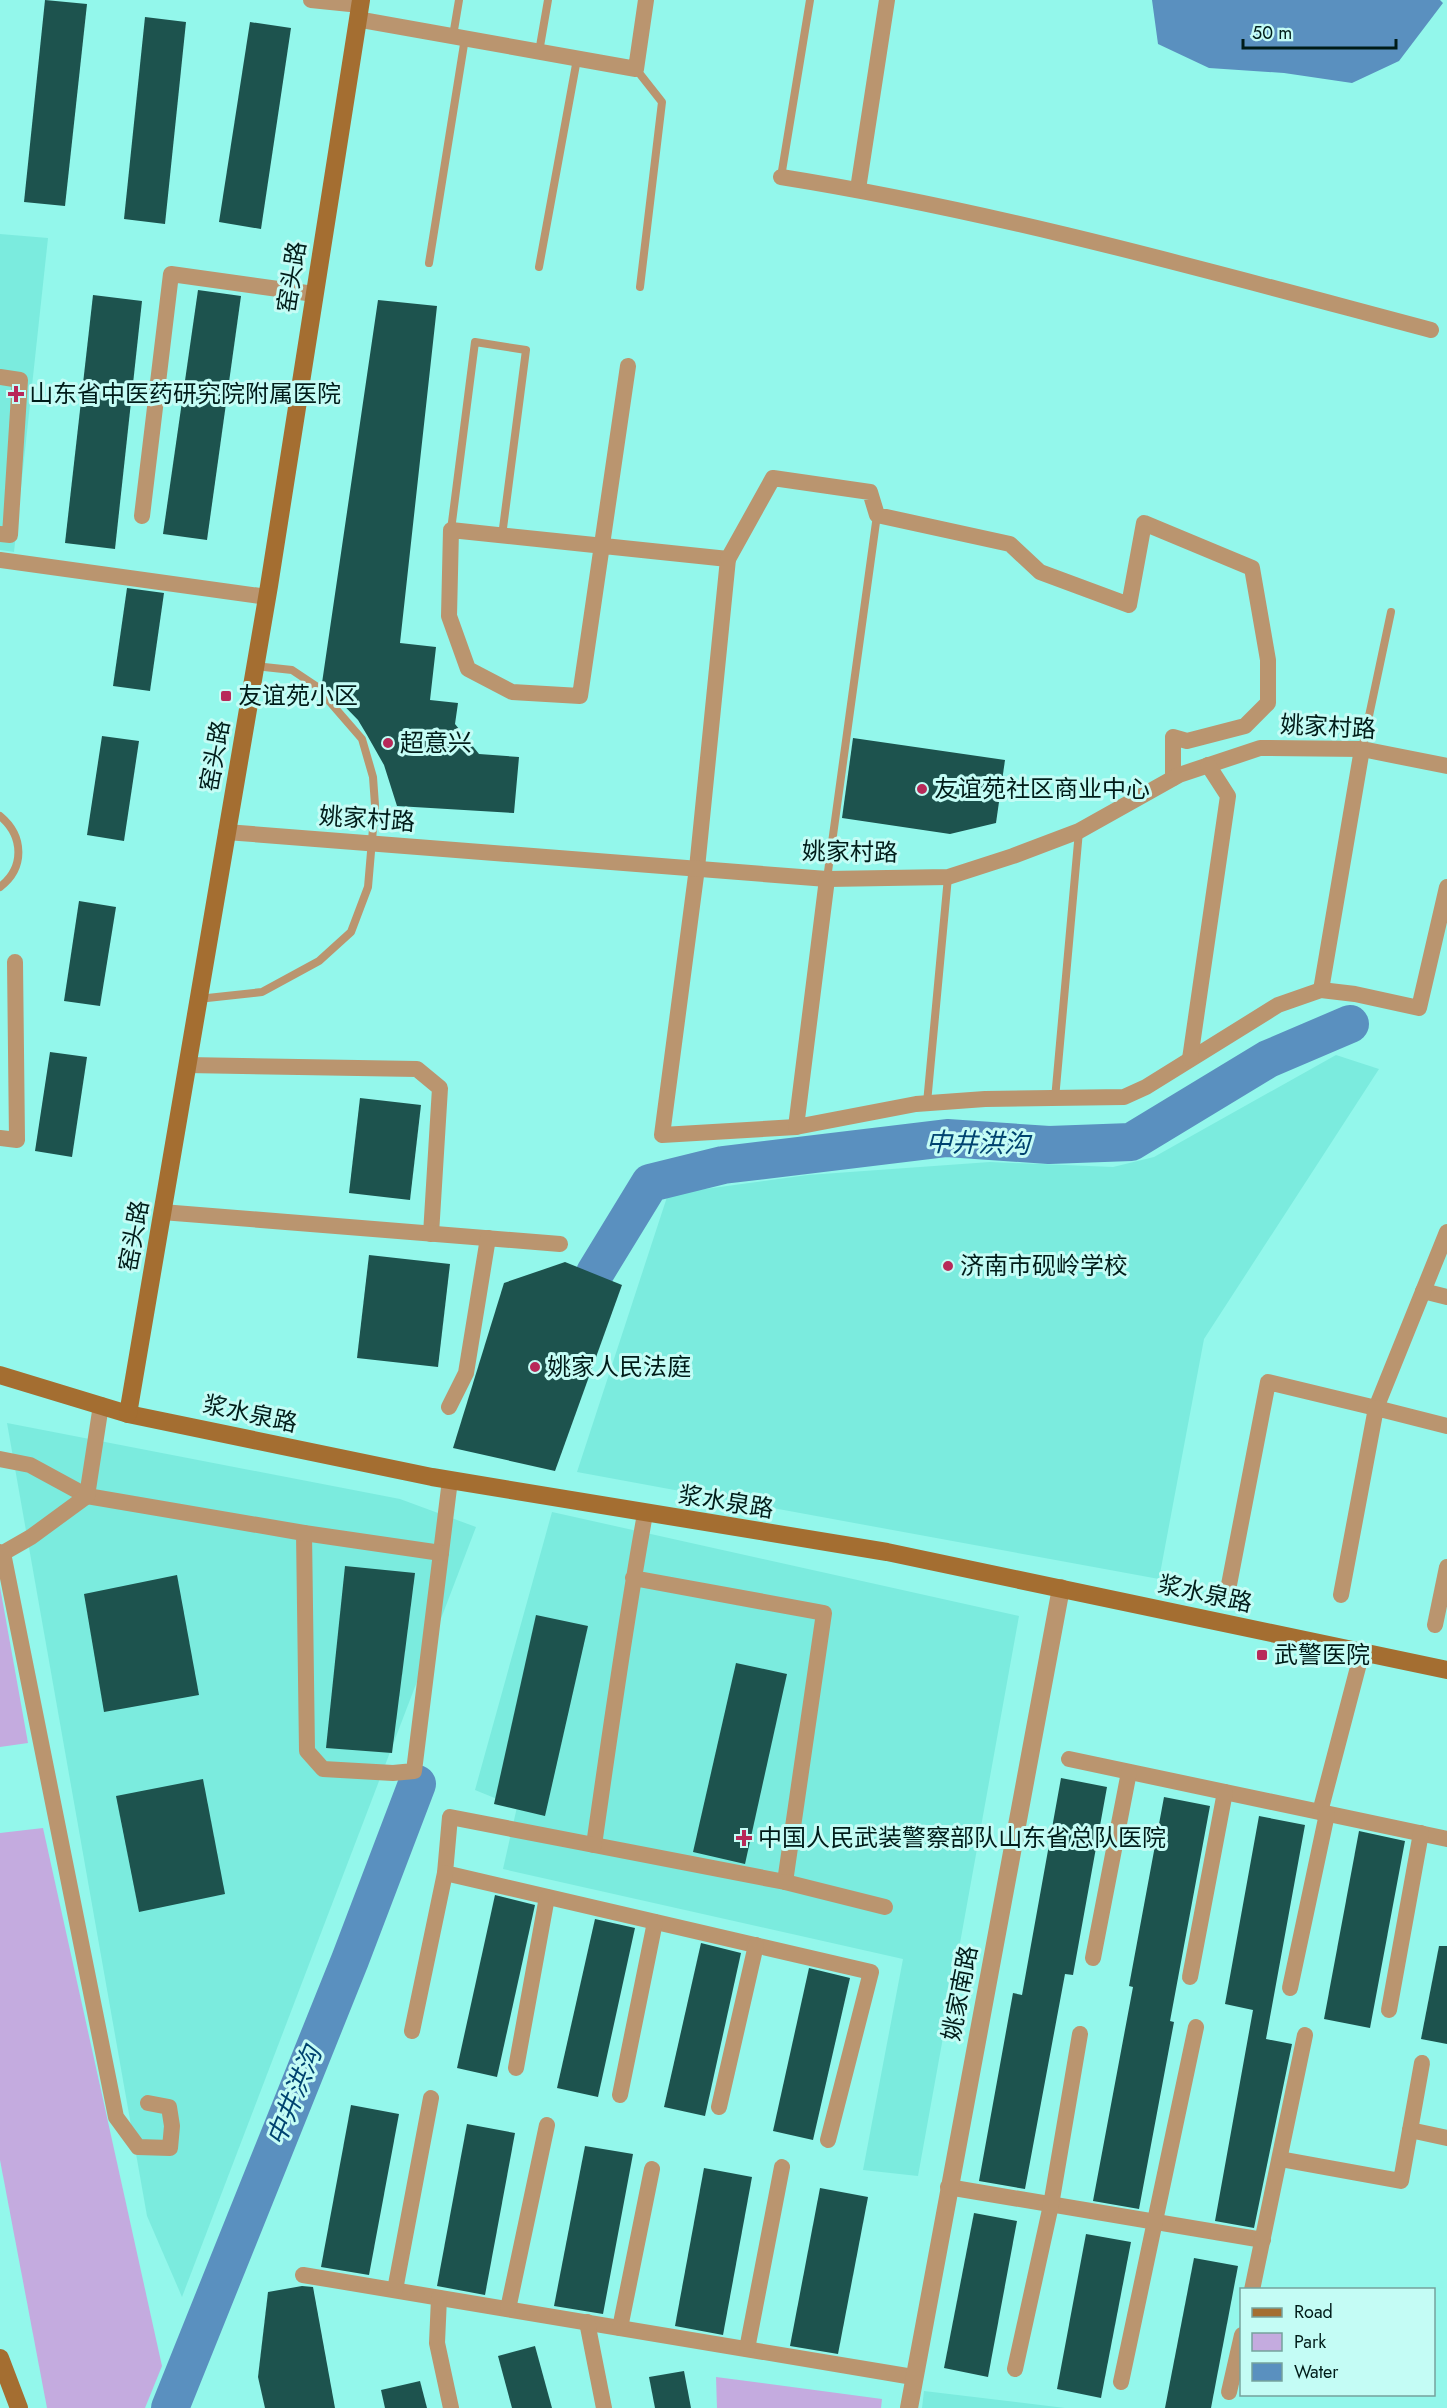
<svg xmlns="http://www.w3.org/2000/svg" width="1447" height="2408" font-family="Jost,'Noto Sans SC',sans-serif">
<rect width="100%" height="100%" fill="#93f7eb"/>
<g fill="#7bebde">
<path d="M0 234 48 238 14 552 0 550Z"/>
<path d="M1336 1055 1379 1069 1204 1339 1159 1579 577 1472 668 1194 808 1175 990 1162 1113 1167 1154 1157Z"/>
<path d="M7 1423 400 1499 476 1527 182 2297 147 2216Z"/>
<path d="M552 1512 1019 1616 918 2176 863 2170 903 1959 503 1869 517 1807 475 1790Z"/>
<path d="M924 2391 1065 2408H922Z"/>
</g>
<g fill="#c4abdf">
<path d="M0 1587 28 1743 0 1747Z"/>
<path d="M43 1828 162 2366 145 2408H47L0 2160V1833Z"/>
<path d="M716 2377 882 2399 881 2408H717Z"/>
</g>
<path fill="#5a90bf" d="M1152 0H1440L1443 3 1399 61 1352 83 1284 73 1209 68 1158 44Z"/>
<g fill="none" stroke-linecap="round" stroke-linejoin="round">
<g stroke="#5a90bf" stroke-width="38">
<path d="M595 1273 650 1183 723 1165 947 1138 1049 1145 1131 1142 1268 1059 1350 1024"/>
<path d="M170 2408 350 1960 417 1784"/>
</g>
</g>
<g fill="#1d534e">
<path d="M45 0 87 4 65 206 24 202Z"/>
<path d="M145 17 186 22 165 224 124 219Z"/>
<path d="M250 22 291 28 261 229 219 222Z"/>
<path d="M198 290 241 296 207 540 163 534Z"/>
<path d="M93 295 142 301 115 549 65 543Z"/>
<path d="M378 300 437 306 400 643 436 647 430 700 458 703 455 724 479 754 519 757 514 813 397 806 384 765 367 735 358 720 322 683Z"/>
<path d="M127 588 164 593 150 691 113 686Z"/>
<path d="M102 736 139 741 124 841 87 835Z"/>
<path d="M853 738 1005 760 996 823 950 834 842 818Z"/>
<path d="M79 901 116 907 100 1006 64 1001Z"/>
<path d="M50 1052 87 1057 72 1157 35 1151Z"/>
<path d="M360 1098 421 1105 410 1200 349 1193Z"/>
<path d="M369 1255 450 1264 438 1367 357 1358Z"/>
<path d="M565 1262 622 1285 555 1471 453 1448 504 1283Z"/>
<path d="M345 1566 415 1573 392 1753 326 1748Z"/>
<path d="M177 1575 199 1695 104 1712 84 1594Z"/>
<path d="M536 1615 588 1626 545 1816 494 1804Z"/>
<path d="M736 1663 787 1674 745 1864 693 1852Z"/>
<path d="M1061 1778 1107 1787 1073 1975 1065 1974 1025 2189 979 2181 1013 1993 1022 1995Z"/>
<path d="M203 1779 225 1894 139 1912 116 1796Z"/>
<path d="M1164 1797 1210 1806 1170 2021 1174 2022 1139 2209 1093 2201 1133 1987 1129 1986Z"/>
<path d="M1259 1816 1305 1825 1266 2039 1292 2044 1254 2228 1215 2221 1253 2010 1225 2004Z"/>
<path d="M1359 1831 1405 1841 1370 2028 1324 2019Z"/>
<path d="M495 1895 535 1905 497 2077 457 2068Z"/>
<path d="M595 1919 635 1928 598 2097 557 2088Z"/>
<path d="M701 1943 741 1953 705 2116 664 2107Z"/>
<path d="M1439 1946H1447V2044L1421 2039Z"/>
<path d="M809 1968 850 1978 813 2140 773 2131Z"/>
<path d="M351 2105 399 2114 369 2275 321 2267Z"/>
<path d="M467 2124 515 2133 485 2295 437 2286Z"/>
<path d="M585 2146 633 2154 603 2314 554 2306Z"/>
<path d="M704 2168 752 2177 723 2335 675 2326Z"/>
<path d="M820 2188 868 2197 838 2354 790 2346Z"/>
<path d="M974 2213 1017 2221 988 2377 944 2368Z"/>
<path d="M1086 2234 1131 2242 1101 2398 1057 2389Z"/>
<path d="M1194 2258 1238 2266 1211 2408H1165Z"/>
<path d="M302 2286 313 2287 335 2408H265L258 2377 268 2292Z"/>
<path d="M535 2346 552 2408H512L498 2356Z"/>
<path d="M684 2371 691 2408H655L649 2377Z"/>
<path d="M420 2381 427 2408H385L381 2390Z"/>
</g>
<g fill="none" stroke-linecap="round" stroke-linejoin="round">
<g stroke="#ba956f" stroke-width="8">
<path d="M453 36 459 0"/>
<path d="M539 52 548 0"/>
<path d="M636 69 662 102 640 287"/>
<path d="M781 177 810 0"/>
<path d="M429 263 465 38"/>
<path d="M539 267 577 59"/>
<path d="M451 530 475 342 526 350 502 536"/>
<path d="M1362 749 1391 612"/>
<path d="M0 816C24 836 25 868 0 887"/>
<path d="M827 879 877 515"/>
<path d="M198 999 262 992 319 961 351 932 368 887 375 805 373 777 362 739 316 686 292 670 255 666"/>
<path d="M1055 1099 1079 831"/>
<path d="M927 1103 948 877"/>
</g>
<g stroke="#ba956f" stroke-width="16">
<path d="M311 0 360 5"/>
<path d="M362 20 636 69 646 0"/>
<path d="M781 177C1001 212 1216 273 1431 330"/>
<path d="M858 189 887 0"/>
<path d="M628 366 580 696 512 692 468 669 449 616 451 530C543 540 636 549 728 559L697 868 662 1135 796 1127"/>
<path d="M0 377 20 380 10 535 0 534"/>
<path d="M142 516 171 274 314 294"/>
<path d="M728 559 773 478 870 492 877 515 1010 544 1040 572 1129 605 1144 523 1252 568 1268 660V703L1245 726 1187 741 1173 737V778"/>
<path d="M0 560 267 597"/>
<path d="M226 832 827 879 948 877 1013 856 1079 831 1179 775 1260 748 1362 749 1447 766"/>
<path d="M827 879 796 1127 916 1104 985 1099 1124 1097 1146 1087 1278 1005 1321 990 1355 994 1419 1008 1447 887"/>
<path d="M1321 990 1362 749"/>
<path d="M1190 1059 1228 796 1208 765"/>
<path d="M187 1065 417 1069 440 1088 431 1234"/>
<path d="M0 1138 17 1140 15 962"/>
<path d="M162 1212 560 1244"/>
<path d="M1423 1291 1447 1297"/>
<path d="M449 1407 466 1373 488 1238"/>
<path d="M0 1459 30 1465 87 1496 304 1533 307 1751 323 1769 393 1773 414 1771 450 1480"/>
<path d="M304 1533 441 1553"/>
<path d="M0 1552 3 1553 31 1537 87 1496 101 1405"/>
<path d="M3 1553 116 2117 138 2147 170 2148 172 2126 169 2107 148 2103"/>
<path d="M633 1578 824 1613 785 1882 594 1845C610 1734 625 1624 645 1514"/>
<path d="M1228 1590 1268 1382 1376 1408 1447 1232"/>
<path d="M1341 1595 1376 1408 1447 1426"/>
<path d="M1435 1625 1447 1567"/>
<path d="M1069 1759 1447 1839"/>
<path d="M1320 1812 1362 1652"/>
<path d="M594 1845 450 1817 445 1873 871 1972 828 2140"/>
<path d="M785 1882 885 1907"/>
<path d="M1093 1958 1129 1772"/>
<path d="M1190 1977 1225 1792"/>
<path d="M1290 1988 1327 1814"/>
<path d="M1389 2010 1421 1833"/>
<path d="M412 2031 445 1873"/>
<path d="M516 2068 547 1897"/>
<path d="M620 2095 655 1922"/>
<path d="M719 2107 756 1945"/>
<path d="M1410 2130 1447 2138"/>
<path d="M1280 2159 1401 2181 1422 2063"/>
<path d="M948 2187 1263 2240"/>
<path d="M303 2275 913 2377"/>
<path d="M395 2290 431 2098"/>
<path d="M1252 2290 1305 2035"/>
<path d="M439 2298 437 2343 451 2408"/>
<path d="M508 2309 547 2125"/>
<path d="M587 2322 604 2408"/>
<path d="M620 2328 652 2169"/>
<path d="M747 2349 782 2167"/>
<path d="M1015 2369 1051 2205 1080 2034"/>
<path d="M1121 2382 1196 2027"/>
<path d="M1229 2392 1242 2335"/>
</g>
<path stroke="#ba956f" stroke-width="18" d="M909 2408 1061 1588"/>
<g stroke="#a46e31" stroke-width="18">
<path d="M0 1375 128 1414 432 1477 887 1552 1447 1670"/>
<path d="M128 1414 269 586 361 0"/>
<path d="M0 2358 19 2408"/>
</g>
</g>
<g fill="#b82959" stroke="#c4fcf5" stroke-width="2">
<path d="M13 385h6v6h6v6h-6v6h-6v-6h-6v-6h6z"/>
<rect x="220" y="690" width="12" height="12" rx="3"/>
<circle cx="388" cy="743" r="6"/>
<circle cx="922" cy="789" r="6"/>
<circle cx="948" cy="1266" r="6"/>
<circle cx="535" cy="1367" r="6"/>
<rect x="1256" y="1649" width="12" height="12" rx="3"/>
<path d="M741 1829h6v6h6v6h-6v6h-6v-6h-6v-6h6z"/>
</g>
<g text-anchor="middle" stroke-width="6" stroke-linejoin="round" paint-order="stroke">
<g font-size="24" fill="#001c19" stroke="#c4fcf5">
<text transform="translate(292 277) rotate(-81)" y="8">窑头路</text>
<text transform="translate(1328 727) rotate(3)" y="8">姚家村路</text>
<text transform="translate(215 756) rotate(-80)" y="8">窑头路</text>
<text transform="translate(367 819) rotate(4)" y="8">姚家村路</text>
<text transform="translate(850 852) rotate(1)" y="8">姚家村路</text>
<text transform="translate(134 1236) rotate(-80)" y="8">窑头路</text>
<text transform="translate(250 1414) rotate(12)" y="8">浆水泉路</text>
<text transform="translate(726 1502) rotate(9)" y="8">浆水泉路</text>
<text transform="translate(1205 1594) rotate(12)" y="8">浆水泉路</text>
<text transform="translate(960 1993) rotate(-79)" y="8">姚家南路</text>
</g>
<g font-size="24" fill="#001c19" stroke="#c4fcf5" text-anchor="start">
<text x="29" y="402">山东省中医药研究院附属医院</text>
<text x="238" y="704">友谊苑小区</text>
<text x="400" y="751">超意兴</text>
<text x="934" y="797">友谊苑社区商业中心</text>
<text x="960" y="1274">济南市砚岭学校</text>
<text x="547" y="1375">姚家人民法庭</text>
<text x="1274" y="1663">武警医院</text>
<text x="758" y="1846">中国人民武装警察部队山东省总队医院</text>
</g>
<g font-size="26" font-style="italic" fill="#004370" stroke="#c4fcf5">
<text transform="translate(978 1143) rotate(1)" y="9">中井洪沟</text>
<text transform="translate(294 2096) rotate(-68)" y="9">中井洪沟</text>
</g>
</g>
<rect x="1240" y="2288" width="195" height="108" fill="#c4fcf5" stroke="#76a29d" stroke-width="1.5"/>
<rect x="1252" y="2308" width="30" height="9" fill="#a46e31" stroke="#76a29d" stroke-width="1.5"/>
<text x="1294" y="2318" font-size="18" fill="#001c19">Road</text>
<rect x="1252" y="2333" width="30" height="18" fill="#c4abdf" stroke="#76a29d" stroke-width="1.5"/>
<text x="1294" y="2348" font-size="18" fill="#001c19">Park</text>
<rect x="1252" y="2363" width="30" height="18" fill="#5a90bf" stroke="#76a29d" stroke-width="1.5"/>
<text x="1294" y="2378" font-size="18" fill="#001c19">Water</text>
<path d="M1243 39v9h153v-9" fill="none" stroke="#001c19" stroke-width="3"/>
<text x="1252" y="39" font-size="18" fill="#001c19" stroke="#c4fcf5" stroke-width="4.5" paint-order="stroke">50 m</text>
</svg>
